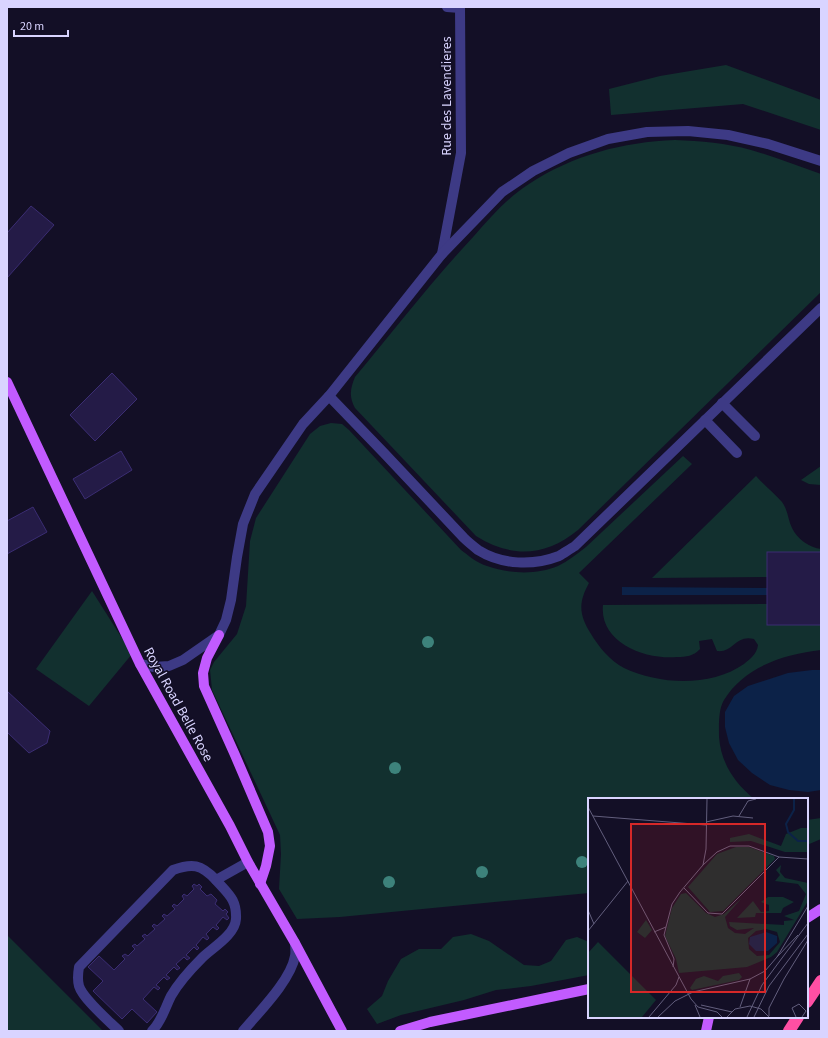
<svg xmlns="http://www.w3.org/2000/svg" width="828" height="1038" font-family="'Source Sans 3',sans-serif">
<rect width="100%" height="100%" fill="#130f26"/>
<g fill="#12302f">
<path d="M726 65 821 100V130L743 104 611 115 609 89 660 76Z"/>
<path d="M675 140C701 141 726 143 751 150 775 157 798 166 821 174V292L578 530C545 557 511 558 476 536L355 408C349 397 350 389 355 377 394 330 432 281 474 236 491 217 507 198 529 184 573 155 623 142 675 140Z"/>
<path d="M331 423 342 424 349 430 461 550C469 556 477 563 487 566 509 574 537 575 558 566 568 561 577 554 586 547L683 456 692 464 579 573 589 583C578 603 579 615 591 634 599 647 610 661 624 668 660 685 711 687 744 664 750 659 757 654 758 645L754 639C736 634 733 653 717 651L712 639 699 641 700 649C694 656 686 657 677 657 646 660 599 643 603 605L767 604V625H821V650C784 654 744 667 724 700 718 710 719 726 719 737 721 763 734 782 754 799H589V893L340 917 297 919 279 889 281 854 280 835 212 690 210 670 214 662 237 634 246 606 250 541 256 518 310 434 320 426Z"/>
<path d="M821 466V485L809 484 801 480Z"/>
<path d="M756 476C764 485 774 493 782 502 788 510 788 520 792 528 797 539 810 548 821 549V552H767V577L652 578Z"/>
<path d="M92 591 132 654 89 706 36 669Z"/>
<path d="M821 818V839L807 845V820Z"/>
<path d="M471 934 489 941 524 965 539 966 551 961 566 940 577 937 589 942V975L531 986 496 990 464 1000 401 1015 377 1024 367 1009 382 996 388 981 401 959 419 949H441L453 937Z"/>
<path d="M7 935 103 1031H7Z"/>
</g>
<g fill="#0c2248">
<path d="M622 587 767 588V595H622Z"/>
<path d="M812 670H821V790L808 792 789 790 770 785 752 773 738 760 729 743 725 727V712L734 696 748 686 788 673Z"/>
</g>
<g fill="#241b47" stroke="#3b2d73">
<path d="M31 206 54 225 7 278V233Z"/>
<path d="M112 373 137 399 95 441 70 415Z"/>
<path d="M121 451 132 470 85 499 73 479Z"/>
<path d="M33 507 47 532 7 554V521Z"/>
<rect x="767" y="552" width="54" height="73"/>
<path d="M7 691 50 731 47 743 29 753 7 732Z"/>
<path d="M194 884 197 886 199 884 202 887 200 889 207 896 211 894 217 900 215 904 223 911 225 909 228 912 226 914 229 918 227 920 223 917 216 925 219 928 217 930 213 927 206 934 209 938 207 940 203 937 196 945 199 948 197 950 194 947 186 955 190 958 187 960 184 957 176 964 180 968 177 970 174 967 166 975 170 978 167 980 164 977 156 985 160 988 158 990 154 987 143 999 157 1012 147 1023 132 1009 122 1019 93 991 103 981 88 967 99 956 114 970 125 959 122 956 125 954 128 956 135 949 132 946 135 944 137 946 145 939 142 936 145 934 147 936 155 929 152 926 154 924 157 926 165 919 162 916 164 914 167 916 175 909 172 906 174 904 177 906 184 899 182 896 184 894 187 896 194 889 192 886Z"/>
</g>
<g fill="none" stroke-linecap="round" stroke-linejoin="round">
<g stroke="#3d3a85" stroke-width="10">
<path d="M447 7 460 8"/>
<path d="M442 254 461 153 460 7"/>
<path d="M329 396 384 453 464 538C468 542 473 546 478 550 502 565 533 566 559 556 564 553 570 549 575 546L821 308"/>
<path d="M722 403 755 436"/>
<path d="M705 420 737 453"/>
<path d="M140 664 154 667 169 666 183 660 219 635 226 620 231 600 237 557 243 524 255 494 303 424 329 396 442 254 502 192 533 171 569 153 608 139 647 132 688 131 728 135 768 144 821 161"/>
<path d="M119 1031C109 1021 83 999 79 986 77 979 78 973 79 967L173 870C192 863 201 864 216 880L248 862"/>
<path d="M152 1031C162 1021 165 1008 171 996 179 982 191 969 202 958 212 948 235 935 236 919 237 899 228 894 216 880"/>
<path d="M243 1031C259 1012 291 980 295 956 296 952 295 947 295 943"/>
</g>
<g stroke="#c25bff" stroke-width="10">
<path d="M7 382 140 664 230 826 248 862 295 943 342 1031"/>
<path d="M219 635 207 658 203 673 204 686 235 755 268 832 270 846 266 866 260 884"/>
<path d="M807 918 821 909"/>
<path d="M400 1031 430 1022 589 989"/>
<path d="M706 1031 709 1017"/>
</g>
<g stroke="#ff4fa3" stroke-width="12">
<path d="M807 1002 821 981"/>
<path d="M789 1031 798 1017"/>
</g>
</g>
<g fill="#3d827b">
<circle cx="428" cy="642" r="6"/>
<circle cx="395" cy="768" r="6"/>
<circle cx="582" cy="862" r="6"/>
<circle cx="482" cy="872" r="6"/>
<circle cx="389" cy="882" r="6"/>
</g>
<g text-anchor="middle" stroke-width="3" stroke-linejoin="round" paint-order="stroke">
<g font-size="14" fill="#d9d4ff" stroke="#130f26">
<text transform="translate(446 96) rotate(-90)" y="5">Rue des Lavendieres</text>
<text transform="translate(179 704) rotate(61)" y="5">Royal Road Belle Rose</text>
</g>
</g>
<g transform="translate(588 798)">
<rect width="220" height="220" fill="#130f26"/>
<path d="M213 30H220V54H197L163 43 142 44V40L161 36 193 48 198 36ZM148 49H161L186 58 187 61 135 113 122 114 100 89 129 56ZM193 67 192 74 197 80 220 85V103L189 154 183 159 159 169 91 175 88 161 77 138 84 110 93 96 98 95 118 115 127 119 136 116 154 100 137 119 140 130 147 135 157 136 166 130 149 132 142 128 141 124 196 127V123L206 122 196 118 211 113 218 96 210 86 187 83 192 77 188 72ZM178 131 189 134 192 144 181 157 169 158 161 151 160 140 168 133ZM180 99H195L206 104 195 110 193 115H168L167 119 149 120 165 103 173 114 181 113V107L173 104ZM58 122 64 132 57 140 49 134ZM10 144 68 202 54 219H0V155ZM151 175 154 179 151 182 104 192 102 190 108 181 116 178 130 183 135 178Z" fill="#12302f" fill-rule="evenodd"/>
<path d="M178 134 189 138V145L180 153H168L161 146 162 139Z" fill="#0c2248"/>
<path fill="none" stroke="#0c2248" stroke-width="2" d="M206 1V12L198 26 200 34 210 43H220"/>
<path fill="none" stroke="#625e7d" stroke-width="1" d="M0 9 103 201 110 209 129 214 134 219M5 18 118 27M151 18 160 3 168 1M118 24 145 18 165 20M191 59 220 61M115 67 118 51 119 1M0 112 6 126M78 129 76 137 86 161 85 169M0 133 40 83M66 134 78 129 84 106 92 94 115 67 129 54 142 48H161L191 59 134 116 120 115 96 90M189 159 210 137M107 207 112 219M113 207 144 214M152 209 162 181M181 218V210L196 181 220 142M61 219 88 187 91 179M70 219 87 203 105 194 162 181 177 173 189 159 220 108M139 219 147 211 162 208 173 211 181 219M159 219 174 187 220 125M166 219 181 188 220 136M208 219 204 210 211 206 218 213 214 219"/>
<path fill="#d62828" fill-opacity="0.15" stroke="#d62828" stroke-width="2" d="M43 26H177V194H43Z"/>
<rect width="220" height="220" fill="none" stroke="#d9d4ff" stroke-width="2"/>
</g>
<rect width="828" height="1038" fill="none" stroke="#d9d4ff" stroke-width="16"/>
<path d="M14 30v6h54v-6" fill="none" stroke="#d9d4ff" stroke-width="2"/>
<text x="20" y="30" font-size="12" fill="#d9d4ff" stroke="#130f26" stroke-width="3" paint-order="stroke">20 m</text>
</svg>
